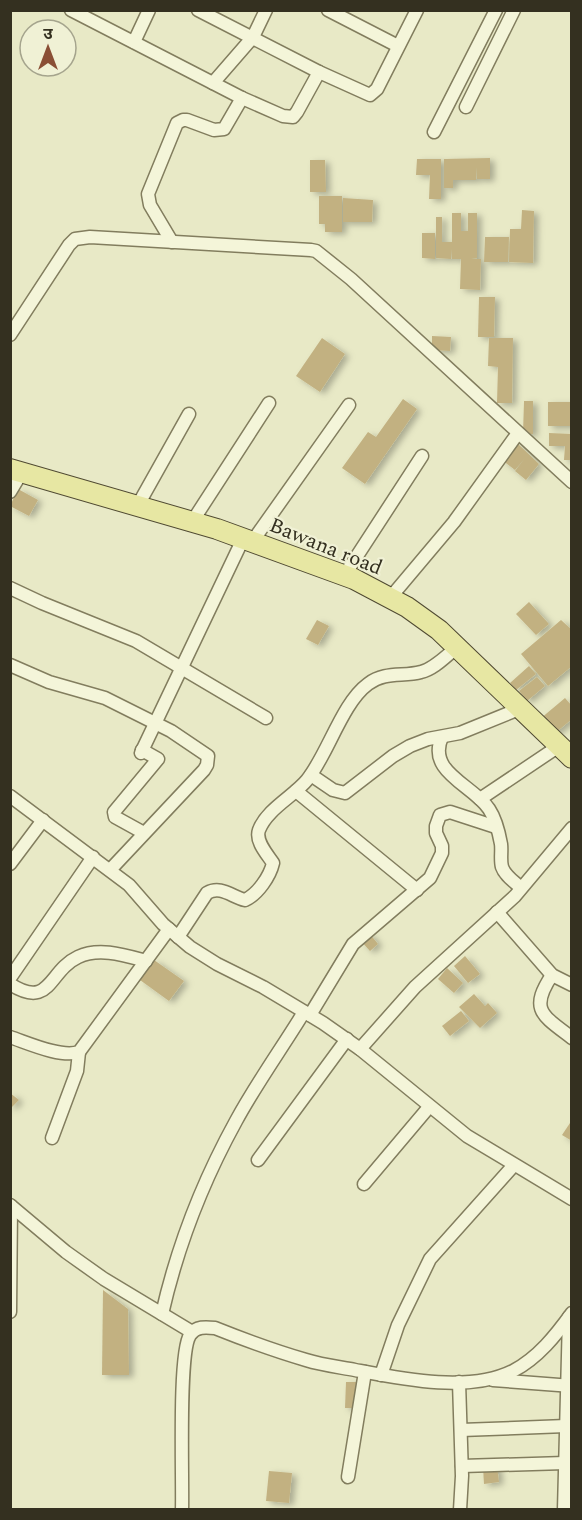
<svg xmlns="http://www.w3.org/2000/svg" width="582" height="1520" font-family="Spectral,'Noto Sans Devanagari',serif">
<defs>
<filter id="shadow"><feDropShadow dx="4.5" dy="2.5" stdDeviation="3" flood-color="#0004"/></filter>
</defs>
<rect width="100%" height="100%" fill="#e8e9c6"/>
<g fill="#c2b181" filter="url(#shadow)">
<path d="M490 158V179H477L476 167V180H453V188H444V159Z"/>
<path d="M417 159H441V199H429L430 175H416Z"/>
<path d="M310 160H325L326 192H310Z"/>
<path d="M319 196H342V232H325V224H319Z"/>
<path d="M343 198 373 200 372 222H343Z"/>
<path d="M522 210 534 211 533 263 509 262 510 229H521Z"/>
<path d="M452 213H461V231H468V213H477V258L471 259H481L480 290 460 289 461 259H452V249L451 259 436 258V217H442V242H452Z"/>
<path d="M422 233H435V259L422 258Z"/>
<path d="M485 237H509L508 262H484Z"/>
<path d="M479 297H495L494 337H478Z"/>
<path d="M432 336 451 337 450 351 432 350Z"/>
<path d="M322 338 345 354 320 392 296 376Z"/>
<path d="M489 338H513L512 403H497L498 367 488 366Z"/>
<path d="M403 399 417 409 365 484 342 468 368 432 376 437Z"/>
<path d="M524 401H533V434H523Z"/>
<rect x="548" y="402" width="24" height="24"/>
<path d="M549 433 572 434V460H564L565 446H549Z"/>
<path d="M517 443 539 464 526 480 515 471 525 458 515 470 502 460Z"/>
<path d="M18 489 38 500 29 516 10 506Z"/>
<path d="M529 602 549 624 536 635 516 614Z"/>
<path d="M317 620 329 626 318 645 306 639Z"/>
<path d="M561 620 572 630V666L548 686 521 654Z"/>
<path d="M529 666 536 674 516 690 510 683Z"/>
<path d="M537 677 545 686 527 701 519 691Z"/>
<path d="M565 698 572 706V719L554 734 540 719Z"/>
<path d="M369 933 378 944 370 951 360 940Z"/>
<path d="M465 956 480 974 468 983 454 966Z"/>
<path d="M154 960 184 981 169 1001 140 980Z"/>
<path d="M447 968 463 983 454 993 438 979Z"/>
<path d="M474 994 485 1006 488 1003 497 1013 480 1028 459 1007Z"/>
<path d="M461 1011 469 1021 450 1036 442 1026Z"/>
<path d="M10 1093 19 1100 10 1109Z"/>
<path d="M572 1120V1141L562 1135Z"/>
<path d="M103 1290 128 1309 129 1375H102Z"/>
<path d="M346 1382H356L355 1408H345Z"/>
<path d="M497 1466 499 1482 484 1484 483 1467Z"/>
<path d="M269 1471 292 1473 289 1503 266 1501Z"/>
</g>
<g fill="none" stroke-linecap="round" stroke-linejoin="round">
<g stroke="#827d5e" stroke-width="15">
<g id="minor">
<path d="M71 10 242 98 283 116 293 117 297 112 319 72"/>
<path d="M198 10 319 72 370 95 377 89 417 10"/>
<path d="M328 10 398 46"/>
<path d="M134 42 149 10"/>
<path d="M213 83 253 37 266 10"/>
<path d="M466 107 514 10"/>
<path d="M434 132 496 10"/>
<path d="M172 242 150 205 148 194 177 123 183 120H187L214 130 224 129 242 98"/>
<path d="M10 335 69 245 75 239 90 237 311 250 316 251 351 279 572 482"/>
<path d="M10 492 22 472"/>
<path d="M138 505 189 414"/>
<path d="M192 522 269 403"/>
<path d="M252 542 349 405"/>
<path d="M344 576 422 456"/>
<path d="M10 588 42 603 136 641 266 718"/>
<path d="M390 598 454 522 518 433"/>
<path d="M10 665 49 682 105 698 171 731 208 756 207 765 204 770 110 870"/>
<path d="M442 737C426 772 473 785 489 809 495 818 499 833 501 844 502 851 500 860 502 867 505 876 515 882 521 888"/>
<path d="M142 750 158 759 114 812 115 817 144 833"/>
<path d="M141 753 243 539"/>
<path d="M311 775 333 790 345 793 393 756 410 746 428 739 460 733 519 709"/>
<path d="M296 791 417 890"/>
<path d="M10 796 129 885 163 924 190 947 217 964 263 987 323 1023 360 1049 467 1136 572 1199"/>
<path d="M480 799 559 746"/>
<path d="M10 864 43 820"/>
<path d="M497 912 552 975 572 985"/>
<path d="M178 937 207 893C221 885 232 897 245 900 258 894 270 876 273 863 267 854 255 841 259 830 267 809 294 796 307 780 328 754 342 703 368 684 385 671 403 677 421 672 434 669 446 656 455 649"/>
<path d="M552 975C529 1010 542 1015 572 1038"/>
<path d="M10 978 93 857"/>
<path d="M10 984C51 1010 48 971 78 957 99 947 124 955 146 961"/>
<path d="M310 1015 353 944 430 878 442 853V846L436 833V826L440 815 450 812 496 827"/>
<path d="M10 1037C28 1043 61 1058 79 1052L169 929"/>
<path d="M360 1049 415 987 515 896 572 828"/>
<path d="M52 1138 77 1071 79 1052"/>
<path d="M258 1160 347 1039"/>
<path d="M364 1184 429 1107"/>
<path d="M10 1205 66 1252 104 1279 192 1332"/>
<path d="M10 1312 11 1206"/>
<path d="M162 1314C177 1248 203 1181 236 1121 256 1084 282 1048 304 1012"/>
<path d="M381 1375 398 1325 430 1259 514 1165"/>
<path d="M493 1380 572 1386"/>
<path d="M459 1382 462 1476 460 1510"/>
<path d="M461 1430 566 1426"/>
<path d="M462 1466 565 1463"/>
<path d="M348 1477 365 1372"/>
<path d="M182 1510C183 1480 178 1353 190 1335 196 1326 206 1327 215 1328 245 1340 275 1351 306 1360 322 1365 339 1367 355 1370 402 1379 469 1393 513 1371 538 1358 556 1335 572 1313"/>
<path d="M564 1510 569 1317"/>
</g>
</g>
<g stroke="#504a32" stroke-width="22">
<path id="primary" d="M10 469 217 529 354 579 407 607 439 630 572 758"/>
</g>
<use href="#minor" stroke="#f4f5d9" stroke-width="12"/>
<use href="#primary" stroke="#e7e7a3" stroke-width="20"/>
</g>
<g text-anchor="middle" stroke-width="4.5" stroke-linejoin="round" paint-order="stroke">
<g font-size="21" fill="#343020" stroke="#f0f1d5">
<text transform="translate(326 546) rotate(22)" y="7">Bawana road</text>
</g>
</g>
<rect width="582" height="1520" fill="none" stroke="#343020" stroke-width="24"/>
<g transform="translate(48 48)"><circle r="28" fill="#f0f1d5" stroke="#a5a48d" stroke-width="1.5"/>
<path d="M0-4.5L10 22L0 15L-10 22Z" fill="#8a4f35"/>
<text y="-9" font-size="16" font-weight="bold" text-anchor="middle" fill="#343020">उ</text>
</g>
</svg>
